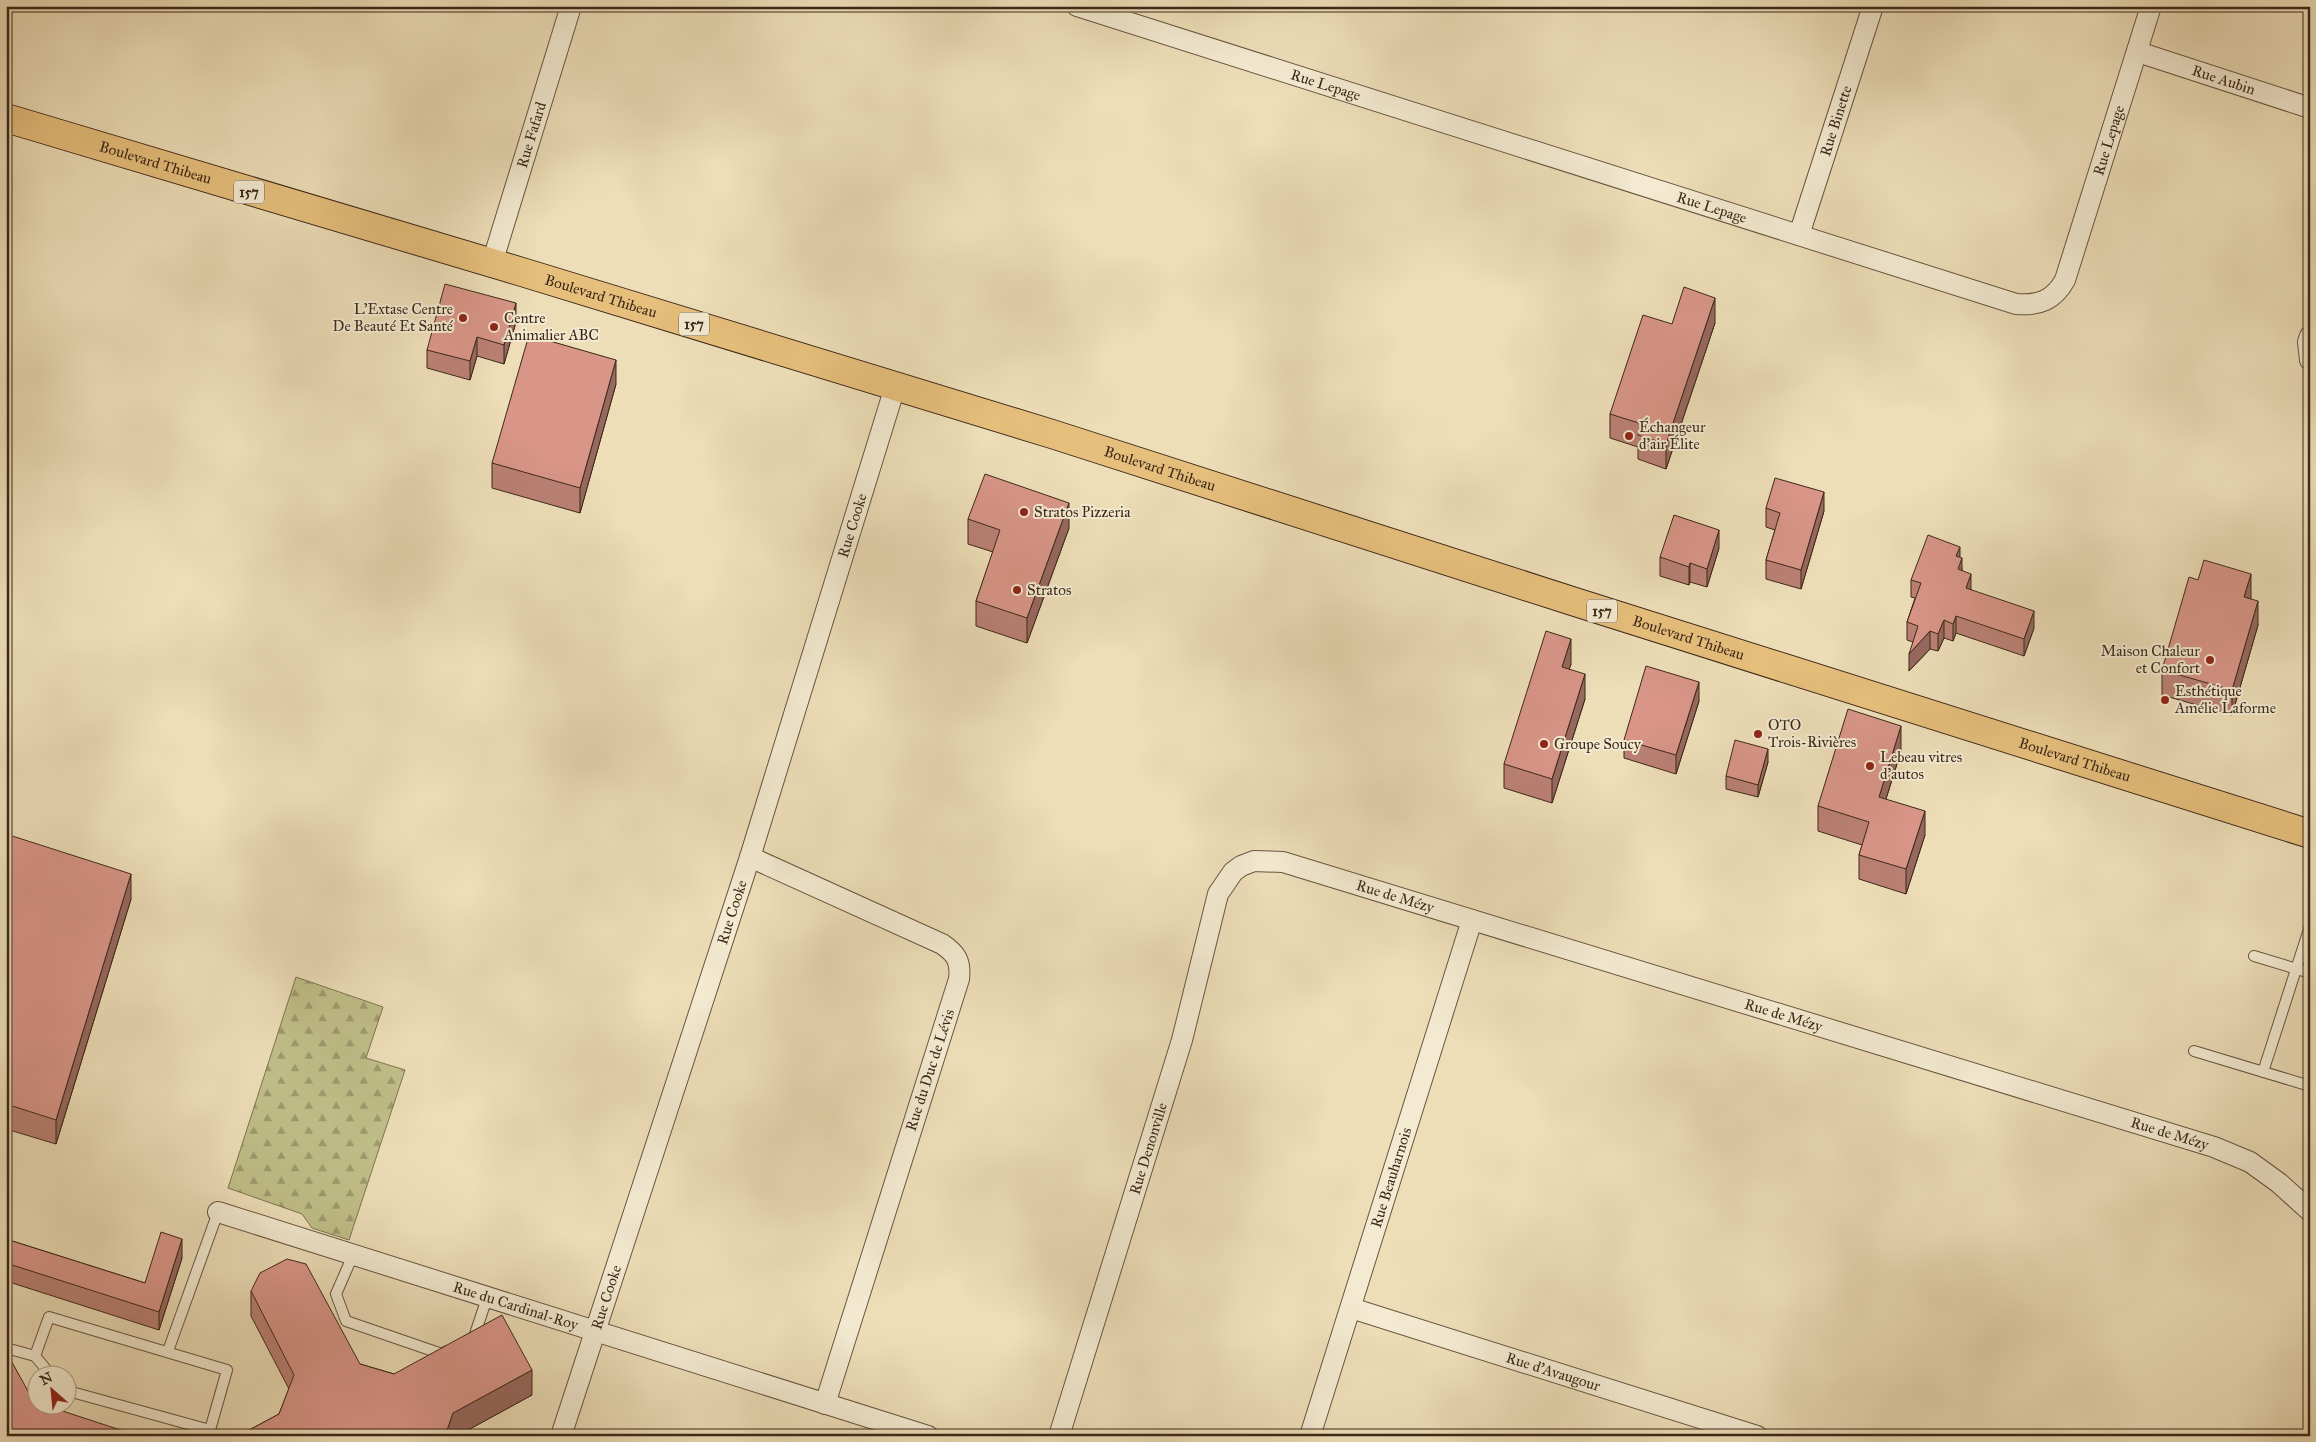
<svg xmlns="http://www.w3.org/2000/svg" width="2316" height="1442" font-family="'IM FELL Great Primer',serif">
<defs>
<pattern id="forest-firs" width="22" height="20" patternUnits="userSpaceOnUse" patternTransform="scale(1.25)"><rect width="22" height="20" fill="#c0bf89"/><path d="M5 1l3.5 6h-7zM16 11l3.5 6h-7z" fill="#9d9b6f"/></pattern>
</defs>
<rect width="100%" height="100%" fill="#eddeb8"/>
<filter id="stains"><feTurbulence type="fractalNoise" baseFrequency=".004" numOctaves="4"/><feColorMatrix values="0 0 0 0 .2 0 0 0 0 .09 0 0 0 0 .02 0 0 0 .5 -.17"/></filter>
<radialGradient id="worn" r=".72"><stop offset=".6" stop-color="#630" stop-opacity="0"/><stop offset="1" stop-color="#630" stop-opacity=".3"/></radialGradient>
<path fill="url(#forest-firs)" stroke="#7e7451" d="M296 977 383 1007 366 1058 405 1070 349 1240 312 1228 302 1214 228 1188Z"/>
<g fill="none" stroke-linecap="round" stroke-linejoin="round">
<g stroke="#685641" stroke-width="12">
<g id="service">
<path d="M2254 956 2310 973"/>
<path d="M2194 1051 2310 1086"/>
<path d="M2263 1072 2310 926"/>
<path d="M353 1255 336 1294 346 1321 442 1354 447 1351"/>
<path d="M471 1339 474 1337 487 1298"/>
<path d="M6 1348 35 1356"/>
<path d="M168 1351 218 1212"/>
<path d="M50 1374 35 1356 49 1317 227 1370 210 1430 68 1391"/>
</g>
</g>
<g stroke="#685641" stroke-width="22">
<g id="minor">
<path id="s1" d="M1077 6 2016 304C2039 306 2054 300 2065 280L2151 6"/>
<path id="s2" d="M2138 52 2310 108"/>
<path id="s3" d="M1799 235 1873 6"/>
<path id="s4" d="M492 263 571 6"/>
<path d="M2310 336 2308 342 2310 360"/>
<path d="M750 857 942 944C957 954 961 962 959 979L825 1404"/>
<path id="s5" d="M218 1212 928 1436"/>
<path id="s6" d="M1351 1308 1757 1436"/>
<path id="s7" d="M561 1436 750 857 895 387"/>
<path id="s8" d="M1059 1436 1182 1040 1218 894 1233 872 1241 866 1254 861 1283 862 2214 1147 2250 1162 2279 1183 2310 1211"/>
<path id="s9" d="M1310 1436 1472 920"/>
</g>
</g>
<g stroke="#3c2819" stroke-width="30">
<g id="primary">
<path id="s10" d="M6 118 522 272 1052 434 1572 601 2310 834"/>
</g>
</g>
<use href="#service" stroke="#f3ead1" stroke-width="10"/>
<use href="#minor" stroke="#f3ead1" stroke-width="20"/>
<use href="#primary" stroke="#e6bf7c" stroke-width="28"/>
</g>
<g fill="#ba8075" stroke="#3c2819">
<path d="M516 322 504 364 477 356 470 380 427 368V350Z"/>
<path d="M1715 323 1666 469 1638 459V447L1610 438V414L1672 324Z"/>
<path d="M616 384 580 513 492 488V463Z"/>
<path d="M1766 508 1824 511 1801 589 1766 579V560L1775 530 1766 527Z"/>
<path d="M968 519 1069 528 1027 643 976 626V601L993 552 968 544Z"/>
<path d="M1719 548 1707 587 1690 582 1689 585 1660 576V557Z"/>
<path d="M1960 557 1962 570 1971 590 2034 628 2024 656 1956 633 1953 641 1944 638 1938 651 1930 649 1909 671 1913 642 1907 640V622L1915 598 1911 597V580Z"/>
<path d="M2251 599 2258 625 2232 715 2162 695V670Z"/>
<path d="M1571 664 1569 669 1585 699 1552 803 1504 788V764Z"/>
<path d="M1699 701 1676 774 1624 758V740Z"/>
<path d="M1901 751 1886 799 1925 835 1906 894 1859 879V855L1862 845 1818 831V806Z"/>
<path d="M1768 762 1758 797 1726 789V776Z"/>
<path d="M6 834 131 899 56 1144 6 1129Z"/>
<path d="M6 1239 145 1283 182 1258 159 1330 6 1281Z"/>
<path d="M251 1291 360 1364 394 1374 532 1395 457 1436H238L279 1414 289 1389 251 1316Z"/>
</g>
<g fill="#97685f" stroke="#3c2819">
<path d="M1715 298V323L1666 469V444Z"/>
<path d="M516 303V322L504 364V345Z"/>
<path d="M477 337V356L470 380V361Z"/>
<path d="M616 360V384L580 513V488Z"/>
<path d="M1824 492V511L1801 589V570Z"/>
<path d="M1069 503V528L1027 643V618Z"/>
<path d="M1719 530V548L1707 587V569Z"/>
<path d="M1960 547V563L1962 558V575L1958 586 1956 556Z"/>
<path d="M1690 563V582L1689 585V567Z"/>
<path d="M1971 574V591L1966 588Z"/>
<path d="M2251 574V599L2244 597Z"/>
<path d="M2258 601V625L2232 715V690Z"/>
<path d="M2034 611V628L2024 656V639Z"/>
<path d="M1956 616V633L1953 641V624Z"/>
<path d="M1944 620V638L1938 651V634Z"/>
<path d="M1930 631V649L1909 671V654Z"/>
<path d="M1571 639V664L1562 692V667Z"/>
<path d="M1585 674V699L1552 803V779Z"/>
<path d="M1699 682V701L1676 774V755Z"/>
<path d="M1901 726V751L1879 821V797Z"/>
<path d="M1768 749V762L1758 797V785Z"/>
<path d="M1925 811V835L1906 894V869Z"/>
<path d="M131 874V899L56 1144V1120Z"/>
<path d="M182 1239V1258L159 1330V1312Z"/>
<path d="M532 1370V1395L457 1436H445L453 1413Z"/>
</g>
<g fill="#d89588" stroke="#3c2819">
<path d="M445 284 516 303 504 345 477 337 470 361 427 350Z"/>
<path d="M1684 287 1715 298 1666 444 1638 435 1642 424 1610 414 1643 315 1672 324Z"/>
<path d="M529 335 616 360 580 488 492 463Z"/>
<path d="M985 474 1069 503 1027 618 976 601 1000 530 968 519Z"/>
<path d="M1775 478 1824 492 1801 570 1766 560 1780 513 1766 508Z"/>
<path d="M1674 515 1719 530 1707 569 1690 563 1689 567 1660 557Z"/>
<path d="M1928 535 1960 547 1956 556 1962 558 1958 569 1971 574 1966 588 2034 611 2024 639 1956 616 1953 624 1944 620 1938 634 1930 631 1909 654 1918 626 1907 622 1921 583 1911 580Z"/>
<path d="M2204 560 2251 574 2244 597 2258 601 2232 690 2162 670 2189 577 2198 580Z"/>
<path d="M1546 631 1571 639 1562 667 1585 674 1552 779 1504 764Z"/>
<path d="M1646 666 1699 682 1676 755 1624 740Z"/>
<path d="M1848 709 1901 726 1879 797 1925 811 1906 869 1859 855 1869 822 1818 806Z"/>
<path d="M1735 740 1768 749 1758 785 1726 776Z"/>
<path d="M6 834 131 874 56 1120 6 1104Z"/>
<path d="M161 1232 182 1239 159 1312 6 1263V1239L145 1283Z"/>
<path d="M287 1259 306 1264 360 1364 394 1374 502 1315 532 1370 453 1413 445 1436H238L279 1414 294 1375 251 1291 260 1273Z"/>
<path d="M6 1354 8 1355 34 1402 38 1403V1404H41L139 1436H6Z"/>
</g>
<g fill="#8f2418" stroke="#f3ead1" stroke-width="2">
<circle cx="463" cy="318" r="5"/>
<circle cx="494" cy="327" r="5"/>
<circle cx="1629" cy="436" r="5"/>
<circle cx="1024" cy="512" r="5"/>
<circle cx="1017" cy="590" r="5"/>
<circle cx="2210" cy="660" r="5"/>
<circle cx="2165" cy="700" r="5"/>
<circle cx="1758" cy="734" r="5"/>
<circle cx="1544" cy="744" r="5"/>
<circle cx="1870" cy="766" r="5"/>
</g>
<g text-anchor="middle" stroke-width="4" stroke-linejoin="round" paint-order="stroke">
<g fill="#f3ead1" stroke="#736250" stroke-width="1">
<rect x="234" y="180.5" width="30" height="23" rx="4"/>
<rect x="679" y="312.5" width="30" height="23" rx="4"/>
<rect x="1587" y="599.5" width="30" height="23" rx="4"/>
</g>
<g font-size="14" font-weight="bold" fill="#3c2819">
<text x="249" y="197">157</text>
<text x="694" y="329">157</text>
<text x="1602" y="616">157</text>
</g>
<g font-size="15" fill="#3c2819" stroke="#f3ead1">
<text dy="5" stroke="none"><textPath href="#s2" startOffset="90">Rue Aubin</textPath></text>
<text dy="5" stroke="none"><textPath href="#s1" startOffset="261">Rue Lepage</textPath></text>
<text dy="5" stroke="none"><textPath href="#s3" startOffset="120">Rue Binette</textPath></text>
<text dy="5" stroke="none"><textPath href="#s4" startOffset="134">Rue Fafard</textPath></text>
<text dy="5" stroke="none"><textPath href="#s1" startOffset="1190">Rue Lepage</textPath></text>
<text dy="5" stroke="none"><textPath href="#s10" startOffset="156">Boulevard Thibeau</textPath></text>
<text dy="5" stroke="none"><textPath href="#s1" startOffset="666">Rue Lepage</textPath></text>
<text dy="5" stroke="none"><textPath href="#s10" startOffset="621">Boulevard Thibeau</textPath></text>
<text dy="5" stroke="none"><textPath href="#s10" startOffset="1206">Boulevard Thibeau</textPath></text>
<text dy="5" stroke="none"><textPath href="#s7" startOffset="956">Rue Cooke</textPath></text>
<text dy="5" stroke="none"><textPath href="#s10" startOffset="1761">Boulevard Thibeau</textPath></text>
<text dy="5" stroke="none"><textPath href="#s10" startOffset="2166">Boulevard Thibeau</textPath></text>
<text dy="5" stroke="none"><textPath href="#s8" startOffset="762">Rue de Mézy</textPath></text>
<text dy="5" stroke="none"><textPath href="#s7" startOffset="551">Rue Cooke</textPath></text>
<text dy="5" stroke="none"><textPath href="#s8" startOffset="1168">Rue de Mézy</textPath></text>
<text transform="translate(930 1070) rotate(-72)" y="5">Rue du Duc de Lévis</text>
<text dy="5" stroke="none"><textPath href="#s8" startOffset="1572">Rue de Mézy</textPath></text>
<text dy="5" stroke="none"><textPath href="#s8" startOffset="301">Rue Denonville</textPath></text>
<text dy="5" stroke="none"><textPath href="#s9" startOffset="271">Rue Beauharnois</textPath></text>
<text dy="5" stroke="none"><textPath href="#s7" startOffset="146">Rue Cooke</textPath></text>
<text dy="5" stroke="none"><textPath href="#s5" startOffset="312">Rue du Cardinal-Roy</textPath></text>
<text dy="5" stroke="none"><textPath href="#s6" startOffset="212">Rue d'Avaugour</textPath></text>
</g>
<g font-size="15" fill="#3c2819" stroke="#f3ead1" text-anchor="start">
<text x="453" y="314" text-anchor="end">L'Extase Centre<tspan x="453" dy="17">De Beauté Et Santé</tspan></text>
<text x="504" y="323">Centre<tspan x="504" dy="17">Animalier ABC</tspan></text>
<text x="1639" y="432">Échangeur<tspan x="1639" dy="17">d'air Élite</tspan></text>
<text x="1034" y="517">Stratos Pizzeria</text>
<text x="1027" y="595">Stratos</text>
<text x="2200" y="656" text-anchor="end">Maison Chaleur<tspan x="2200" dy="17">et Confort</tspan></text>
<text x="2175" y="696">Esthétique<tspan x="2175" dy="17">Amélie Laforme</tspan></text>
<text x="1768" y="730">OTO<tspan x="1768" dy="17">Trois-Rivières</tspan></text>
<text x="1554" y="749">Groupe Soucy</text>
<text x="1880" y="762">Lebeau vitres<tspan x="1880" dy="17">d'autos</tspan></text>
</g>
</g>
<rect width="2316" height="1442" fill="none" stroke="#eddeb8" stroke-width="25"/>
<rect x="8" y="8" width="2301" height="1427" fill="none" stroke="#3c2819" stroke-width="2.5"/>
<rect x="12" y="12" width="2291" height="1417" fill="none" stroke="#3c2819"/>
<g transform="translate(52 1390) rotate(333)"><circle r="24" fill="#f3ead1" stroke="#aa9c87"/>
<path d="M0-4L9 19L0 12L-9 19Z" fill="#8f2418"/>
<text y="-8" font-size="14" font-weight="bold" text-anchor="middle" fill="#3c2819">N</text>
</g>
<rect width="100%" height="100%" filter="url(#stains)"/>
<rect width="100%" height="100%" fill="url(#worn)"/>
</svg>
